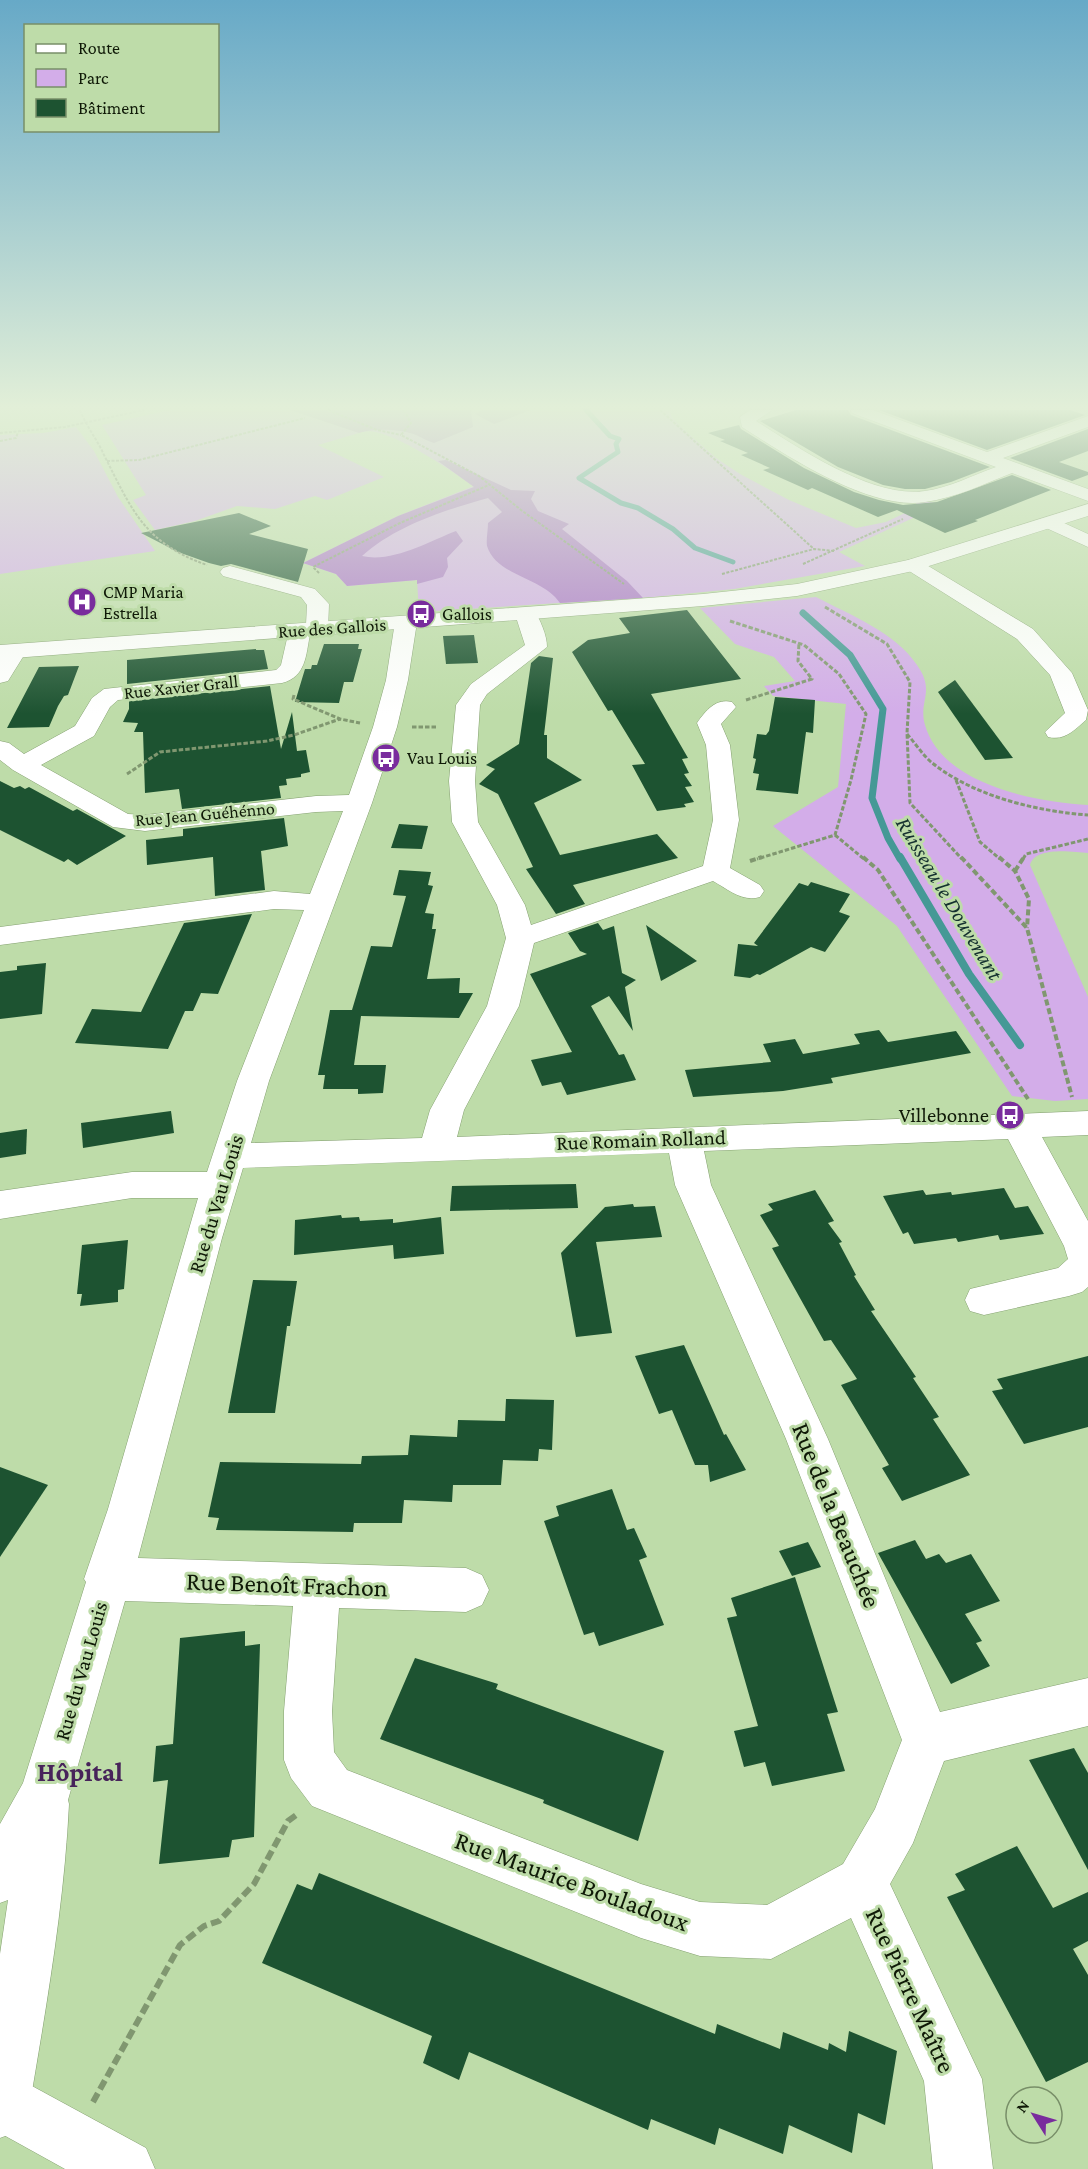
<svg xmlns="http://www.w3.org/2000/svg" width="1088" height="2169" font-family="'Crimson Pro',serif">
<rect width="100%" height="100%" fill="#bedca9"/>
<g fill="#d3ade9">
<path d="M170 410H290L359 433 318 445 384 477 327 500 315 496 275 509 237 506 195 521 155 530 133 500 146 495 102 425Z"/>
<path d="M301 410H670L672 418 684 430 716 458 740 474 789 500 856 528 886 522 905 513 919 501 937 503 913 518 839 552 865 566 734 589 653 597 419 612 417 580 347 586 336 574 303 563 398 516 474 486C453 472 386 425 363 432Z"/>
<path d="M76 427 94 451 118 497 155 551 0 574V435L43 433Z"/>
<path d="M816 597C850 615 895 632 917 665 936 692 918 700 925 725 942 785 1036 802 1088 805V853C1073 852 1035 846 1030 865L1088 997V1099L1055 1101 1012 1096 897 926 773 826 838 787 846 704 773 696 764 686 795 681 774 657 735 644 700 608Z"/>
</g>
<g fill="#ab74ca">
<path d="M290 410H471L473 427 434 443C427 441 423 438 416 435 401 429 374 428 359 433Z"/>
<path d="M482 410H531L494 424 475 414Z"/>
<path d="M446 460 511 490 535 491 531 499 538 511 569 524 562 529 627 581 643 598 560 603C542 577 496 576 487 546 486 540 488 530 488 523L502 512 488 498C445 510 395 526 362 556 392 563 428 542 456 531L463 541 447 558 448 567 443 577 417 584V580L347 586 336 574 303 563 398 516 474 487 438 461Z"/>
</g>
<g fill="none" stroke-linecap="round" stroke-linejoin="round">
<path stroke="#459996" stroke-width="5" d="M586 410 610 436 619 439 616 444 618 452 579 478 621 503 638 508 673 529 695 548 733 562"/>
<path stroke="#459996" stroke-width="7" d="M803 613 850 655 883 709 872 798 888 838 900 859"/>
<path stroke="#459996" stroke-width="8" d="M900 857 969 974 1020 1045"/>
</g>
<g fill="#1d5331">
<path d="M796 410H848L851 415 990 467 951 482 925 489H905L883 485 838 467 760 421Z"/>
<path d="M879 410H1070L1085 415 987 450Z"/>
<path d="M739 425 741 429 804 468 854 492 879 500 903 505 937 502 1012 475 1051 490 975 520 978 521 945 533 897 510 878 517 812 488 808 490 763 470 770 468 741 455 748 453 720 441 725 440 708 433Z"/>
<path d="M1088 429V451L1059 462 1088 472V475L1072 481 1010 458Z"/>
<path d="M239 513 271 526 249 534 308 549 298 582 231 564 221 566 209 563 178 552 141 533Z"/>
<path d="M687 610 741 679 651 694 688 758 682 759 689 773 684 774 692 786 685 787 694 802 684 804 686 807 657 811 632 765 645 764 612 710 608 711 572 652 588 640 630 633 619 618Z"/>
<path d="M474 635 478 663 446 664 443 636Z"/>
<path d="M324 644H359L358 649H362L353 682H344L339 703 295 702 305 669H311L312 665H317Z"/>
<path d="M256 649V650H264L268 669 127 684V660Z"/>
<path d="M539 656 553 658 544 735H547V758L582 780 534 803 560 855 657 834 678 858 573 885 585 904 556 914 526 869 533 867 498 794 479 784 495 769 486 765 519 744 531 663Z"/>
<path d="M79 666 68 695 64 696 58 706 49 727 7 728 39 667Z"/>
<path d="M955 680 1013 758 985 760 938 692Z"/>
<path d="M270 686 281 749 292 712 297 751 306 750 310 772 301 774V777L286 779 287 785 279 786 281 798 182 809 179 789 145 793 143 732H134L138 723 123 722 129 709V701Z"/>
<path d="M775 697 815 700 813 733 806 732 798 794 756 790 759 774 753 773 756 759 753 758 757 734 766 735 769 731Z"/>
<path d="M0 781 14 788 20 786 25 789 29 787 73 811 77 809 126 836 77 865 68 859 64 862 0 830Z"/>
<path d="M284 818 288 846 261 851 265 890 215 896 213 857 147 865 146 840 183 836V829Z"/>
<path d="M399 824 428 826 422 849 391 848Z"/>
<path d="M399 870 431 872 428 885 433 886 425 913 434 914 432 929H436L427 979 460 978 459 993H473L459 1018 361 1016 354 1065H386L383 1093 358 1094V1089H323L325 1075H318L330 1010H352L371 946 392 947 406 896 393 895Z"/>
<path d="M811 882 850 894 839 912 850 916 825 952 811 947 760 975 757 974 750 978 734 976 738 944 758 946 754 943 799 883 808 886Z"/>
<path d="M252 914 218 994 201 993 193 1011H185L168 1049 75 1043 92 1009 141 1012 184 923Z"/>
<path d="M598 923 603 930 614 926 622 973 636 980 625 987 633 1031 609 996 591 1006 619 1055 624 1054 636 1080 567 1095 561 1082 542 1086 531 1060 572 1052 530 974 587 954 580 951 568 933Z"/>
<path d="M646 925 697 961 661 981Z"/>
<path d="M46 963 42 1014 0 1019V972L17 970V966Z"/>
<path d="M879 1030 888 1042 956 1031 971 1053 831 1078 833 1083 783 1091 693 1097 685 1070 771 1062 763 1044 795 1039 803 1054 860 1044 854 1034Z"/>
<path d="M171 1111 174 1133 83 1148 81 1123Z"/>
<path d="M27 1129 26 1154 0 1158V1133Z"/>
<path d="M576 1184 578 1208 450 1211 452 1186Z"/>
<path d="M1004 1188 1015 1208 1028 1206 1044 1234 1000 1240 998 1235 958 1242 956 1238 914 1244 908 1232 903 1234 883 1196 923 1190 926 1195 951 1192 952 1195Z"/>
<path d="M815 1190 834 1221 828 1223 842 1242 839 1243 856 1275 854 1276 875 1310 871 1311 916 1377 913 1378 939 1417 933 1419 970 1475 902 1501 882 1468 889 1465 841 1385 857 1379 831 1340 824 1341 772 1248 779 1246 760 1215 773 1210 768 1204Z"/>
<path d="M633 1204 634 1207 655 1206 662 1237 596 1242 612 1333 576 1337 561 1253 605 1207Z"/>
<path d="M341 1215 342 1218 359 1217 360 1221 393 1219V1223L441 1217 444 1254 394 1259 393 1245 294 1255 295 1220Z"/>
<path d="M128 1240 124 1289 118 1290V1302L80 1306 82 1294H77L82 1245Z"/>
<path d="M253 1280 297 1281 290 1326H287L275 1413H228Z"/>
<path d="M684 1345 724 1435 726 1434 746 1470 710 1482 708 1465H695L672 1410 659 1414 635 1356Z"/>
<path d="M1088 1356V1427L1024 1444 992 1391 1003 1389 997 1379Z"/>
<path d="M506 1399 554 1400 552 1450 539 1449 538 1461 503 1460 501 1485H453L452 1502 404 1500 402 1523H354L353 1532 216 1530 219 1518 208 1517 220 1462 361 1464 362 1456 408 1455 410 1435 457 1437 458 1420 505 1421Z"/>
<path d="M0 1467 48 1485 0 1557Z"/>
<path d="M612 1489 627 1530 634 1528 647 1557 639 1560 664 1625 599 1646 594 1632 584 1635 544 1521 559 1516 556 1506Z"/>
<path d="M915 1540 926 1559 939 1554 946 1563 971 1554 1000 1601 965 1614 982 1641 976 1643 990 1666 951 1684 878 1553Z"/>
<path d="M808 1542 821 1567 792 1576 779 1551Z"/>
<path d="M795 1577 838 1712 827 1714 845 1771 772 1786 765 1762 744 1767 734 1731 758 1726 727 1618 737 1616 731 1598Z"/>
<path d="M245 1631V1646L260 1644 254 1837 232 1840 229 1857 159 1864 168 1780 153 1782 156 1746 173 1744 180 1638Z"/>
<path d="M415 1658 498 1684 496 1689 664 1751 638 1841 543 1803 544 1800 380 1739Z"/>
<path d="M1074 1748 1088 1773V1870L1029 1760Z"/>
<path d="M1017 1846 1053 1908 1088 1892V1941L1073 1949 1088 1975V2062L1046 2082 947 1897 965 1890 955 1874Z"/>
<path d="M319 1873 715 2034 717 2024 780 2049 783 2032 828 2050 829 2043 846 2052 849 2031 897 2051 885 2125 858 2113 852 2153 789 2125 783 2154 719 2128 715 2145 651 2119 648 2130 469 2052 459 2080 423 2063 432 2036 262 1963 297 1884 312 1890Z"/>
</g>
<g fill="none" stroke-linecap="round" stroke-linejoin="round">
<g stroke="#84a070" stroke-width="1">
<g id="minor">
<path d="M750 410H772L756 421C799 448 873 499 925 491 949 488 973 475 996 467L852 413 850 410H873L987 452 1088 416V427L1003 458 1088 489V501L1012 473C984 484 955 498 925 502 870 511 787 456 742 427L740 417Z"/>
<path d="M1051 517 1088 534V547L1044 527 1041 523 1044 519Z"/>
<path d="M913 559 920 561 1033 629 1072 673 1088 710 1086 720C1074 730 1065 741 1048 737L1045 732 1065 713 1050 675 1017 639 906 569 903 565 906 561Z"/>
<path d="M230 566 315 589 329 604 328 629 325 634 317 636 310 634C306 655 306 677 282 683L118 700 110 707 94 736 41 765 128 814 145 815 316 796 349 795 373 727 386 680 395 622 398 617 406 616 414 617 417 622 408 680 397 727 372 803 269 1081 251 1143 422 1138 430 1110 487 1006 506 938 497 905 452 822 449 781 456 705 471 684 525 645 515 614 518 609 526 608 534 609C540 620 547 635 547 647L487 694 480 705 475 781 478 822 525 905 531 925 703 866 713 820 706 745 697 723C706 710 716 698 732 702L736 707 721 724 730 745 739 820 730 868 760 885 764 891 760 897C742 902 729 890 713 881L534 943 519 1006 464 1110 457 1137 1088 1111V1135L1042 1137 1088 1221V1287L1082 1292 1069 1296 984 1315 970 1311 965 1300 970 1289 1058 1268 1068 1259 1064 1246 1008 1139 704 1151 711 1185 828 1439 940 1712 1088 1678V1726L944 1761 913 1843 890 1884 982 2079 993 2169H933L924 2081 851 1918 771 1959 700 1956 641 1938 312 1806 291 1778 284 1760V1711L293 1606 125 1601 68 1800 69 1804C64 1907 46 2008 29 2109L21 2130 0 2138V1954L8 1900 0 1903V1824L23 1783 86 1582 84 1579 108 1509 198 1198H132L0 1219V1191L132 1172H207L237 1081 304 910 274 909 0 945V927L274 891 310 894 343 811 316 812 145 831 113 827 13 770 0 760V741L9 743 24 754 75 726 92 698 104 689 276 670 281 665 289 630 292 625H306L307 605 301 597 223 576 220 572 223 568ZM669 1153 675 1185 786 1439 902 1740 875 1809 843 1864 767 1905 700 1902 641 1884 347 1770 334 1752 332 1711 339 1608 466 1612 482 1605 489 1590 482 1575 466 1568 138 1558 222 1238 243 1168Z"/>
<path d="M15 645 23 647 26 652 8 681 0 683V658L7 647Z"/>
</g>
</g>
<g stroke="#84a070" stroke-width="1">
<g id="major">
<path d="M1088 504V516L913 571 797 596 703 606 0 659V645L703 594 797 584 908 560Z"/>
<path d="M0 2072 21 2080 146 2148 155 2169H65L0 2133Z"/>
</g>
</g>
<g stroke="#809770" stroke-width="2" stroke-dasharray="3 1.5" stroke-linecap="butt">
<path d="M80 410C86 426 97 439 104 455 132 510 144 543 207 565"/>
<path d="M328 410 377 430 401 435"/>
<path d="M404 410 411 423 401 435 479 476 521 510 624 584"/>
<path d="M660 410 814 549"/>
<path d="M0 433 65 427 144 410"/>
<path d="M0 441 16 438 18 432"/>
<path d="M107 461 139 460 305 418"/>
<path d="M803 564 903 519"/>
<path d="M319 573 313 567 400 523 489 485"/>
<path d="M722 574 814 549 835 551"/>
</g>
<g stroke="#809770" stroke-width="3" stroke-dasharray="4.5 2" stroke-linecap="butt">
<path d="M825 607 887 644 910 682 907 733 910 803 962 859"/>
<path d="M730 621 804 645 839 674 866 714 851 780 835 835 757 859"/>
<path d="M294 695 293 699 340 719 360 723"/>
<path d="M746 700 812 679 798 661 799 643"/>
<path d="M412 727H438"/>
<path d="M907 734C915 743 922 754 931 762 973 796 1035 811 1088 815"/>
<path d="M127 774 160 752 267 741 294 735 340 719"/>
<path d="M956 780 980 842 1000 859"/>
<path d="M835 835 864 859"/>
<path d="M1023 859 1026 854 1088 839"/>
</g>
<g stroke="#809770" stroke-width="4" stroke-dasharray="6 3" stroke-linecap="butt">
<path d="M863 857 878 870 1028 1099"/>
<path d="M961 857 1027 928 1072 1097"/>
<path d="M999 857 1015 871 1029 899 1027 928"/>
<path d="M750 861 762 857"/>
<path d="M1015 871 1024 857"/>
</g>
<path stroke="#809770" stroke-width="6" stroke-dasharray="10 4.5" stroke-linecap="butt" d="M93 2102 180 1945 204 1926 219 1921 254 1884 288 1821 299 1813"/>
<use href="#minor" fill="#fff" fill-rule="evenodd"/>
<use href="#major" fill="#fff" fill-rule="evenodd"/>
</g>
<linearGradient id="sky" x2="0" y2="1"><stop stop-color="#67a9c7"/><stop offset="0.57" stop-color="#e2efd8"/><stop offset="1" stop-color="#e2efd8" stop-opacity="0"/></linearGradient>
<rect width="1088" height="714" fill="url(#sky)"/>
<defs>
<g id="hospital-disc" transform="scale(1.5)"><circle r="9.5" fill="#792c9d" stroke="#bedca9"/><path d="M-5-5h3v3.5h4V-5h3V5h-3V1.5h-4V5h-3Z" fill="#fff"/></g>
<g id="bus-disc" transform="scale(1.5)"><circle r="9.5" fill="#792c9d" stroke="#bedca9"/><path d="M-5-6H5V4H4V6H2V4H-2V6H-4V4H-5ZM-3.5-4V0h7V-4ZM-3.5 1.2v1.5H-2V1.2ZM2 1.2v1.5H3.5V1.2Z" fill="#fff"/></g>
</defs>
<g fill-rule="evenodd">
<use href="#hospital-disc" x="82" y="602"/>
<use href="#bus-disc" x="421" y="614"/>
<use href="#bus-disc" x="386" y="758"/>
<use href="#bus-disc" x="1010" y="1115"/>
</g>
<g text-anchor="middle" stroke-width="6" stroke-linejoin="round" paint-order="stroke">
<g font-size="18" fill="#0f1907" stroke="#bedca9" text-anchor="start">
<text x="103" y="598">CMP Maria<tspan x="103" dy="21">Estrella</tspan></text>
<text x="442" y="620">Gallois</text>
<text x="407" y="764">Vau Louis</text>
</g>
<g font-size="18" fill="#0f1907" stroke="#bedca9">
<text transform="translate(332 628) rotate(-4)" y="6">Rue des Gallois</text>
<text transform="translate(181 687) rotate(-6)" y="6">Rue Xavier Grall</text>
<text transform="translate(205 814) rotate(-5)" y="6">Rue Jean Guéhénno</text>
</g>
<g font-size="21" fill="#0f1907" stroke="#bedca9" text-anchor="end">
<text x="989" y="1122">Villebonne</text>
</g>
<g font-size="21" fill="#0f1907" stroke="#bedca9">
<text transform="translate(641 1140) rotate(-2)" y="7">Rue Romain Rolland</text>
<text transform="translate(216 1204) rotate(-73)" y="7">Rue du Vau Louis</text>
<text transform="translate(81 1671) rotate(-74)" y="7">Rue du Vau Louis</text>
</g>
<g font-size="22" font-style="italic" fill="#14302f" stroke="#bedca9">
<text transform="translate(950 898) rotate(59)" y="8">Ruisseau le Douvenant</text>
</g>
<g font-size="26" fill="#0f1907" stroke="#bedca9">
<text transform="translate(837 1515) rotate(68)" y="9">Rue de la Beauchée</text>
<text transform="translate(287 1584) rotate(2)" y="9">Rue Benoît Frachon</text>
<text transform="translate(572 1881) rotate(20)" y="9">Rue Maurice Bouladoux</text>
<text transform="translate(911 1990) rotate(65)" y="9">Rue Pierre Maître</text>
</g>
<g font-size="27" font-weight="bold" fill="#47235a" stroke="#bedca9">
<text x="80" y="1781">Hôpital</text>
</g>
</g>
<rect x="24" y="24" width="195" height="108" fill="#bedca9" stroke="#788e68" stroke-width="1.5"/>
<rect x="36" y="44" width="30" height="9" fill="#ffffff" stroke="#788e68" stroke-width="1.5"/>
<text x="78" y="54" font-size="18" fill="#0f1907">Route</text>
<rect x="36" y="69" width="30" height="18" fill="#d3ade9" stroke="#788e68" stroke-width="1.5"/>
<text x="78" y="84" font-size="18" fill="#0f1907">Parc</text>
<rect x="36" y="99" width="30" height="18" fill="#1d5331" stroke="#788e68" stroke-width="1.5"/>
<text x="78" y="114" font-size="18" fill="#0f1907">Bâtiment</text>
<g transform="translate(1034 2115) rotate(307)"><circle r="28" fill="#bedca9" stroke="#788e68" stroke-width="1.5"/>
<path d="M0-4.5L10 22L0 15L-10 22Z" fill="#792c9d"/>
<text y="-9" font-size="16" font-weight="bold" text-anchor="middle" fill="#0f1907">N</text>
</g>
</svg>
